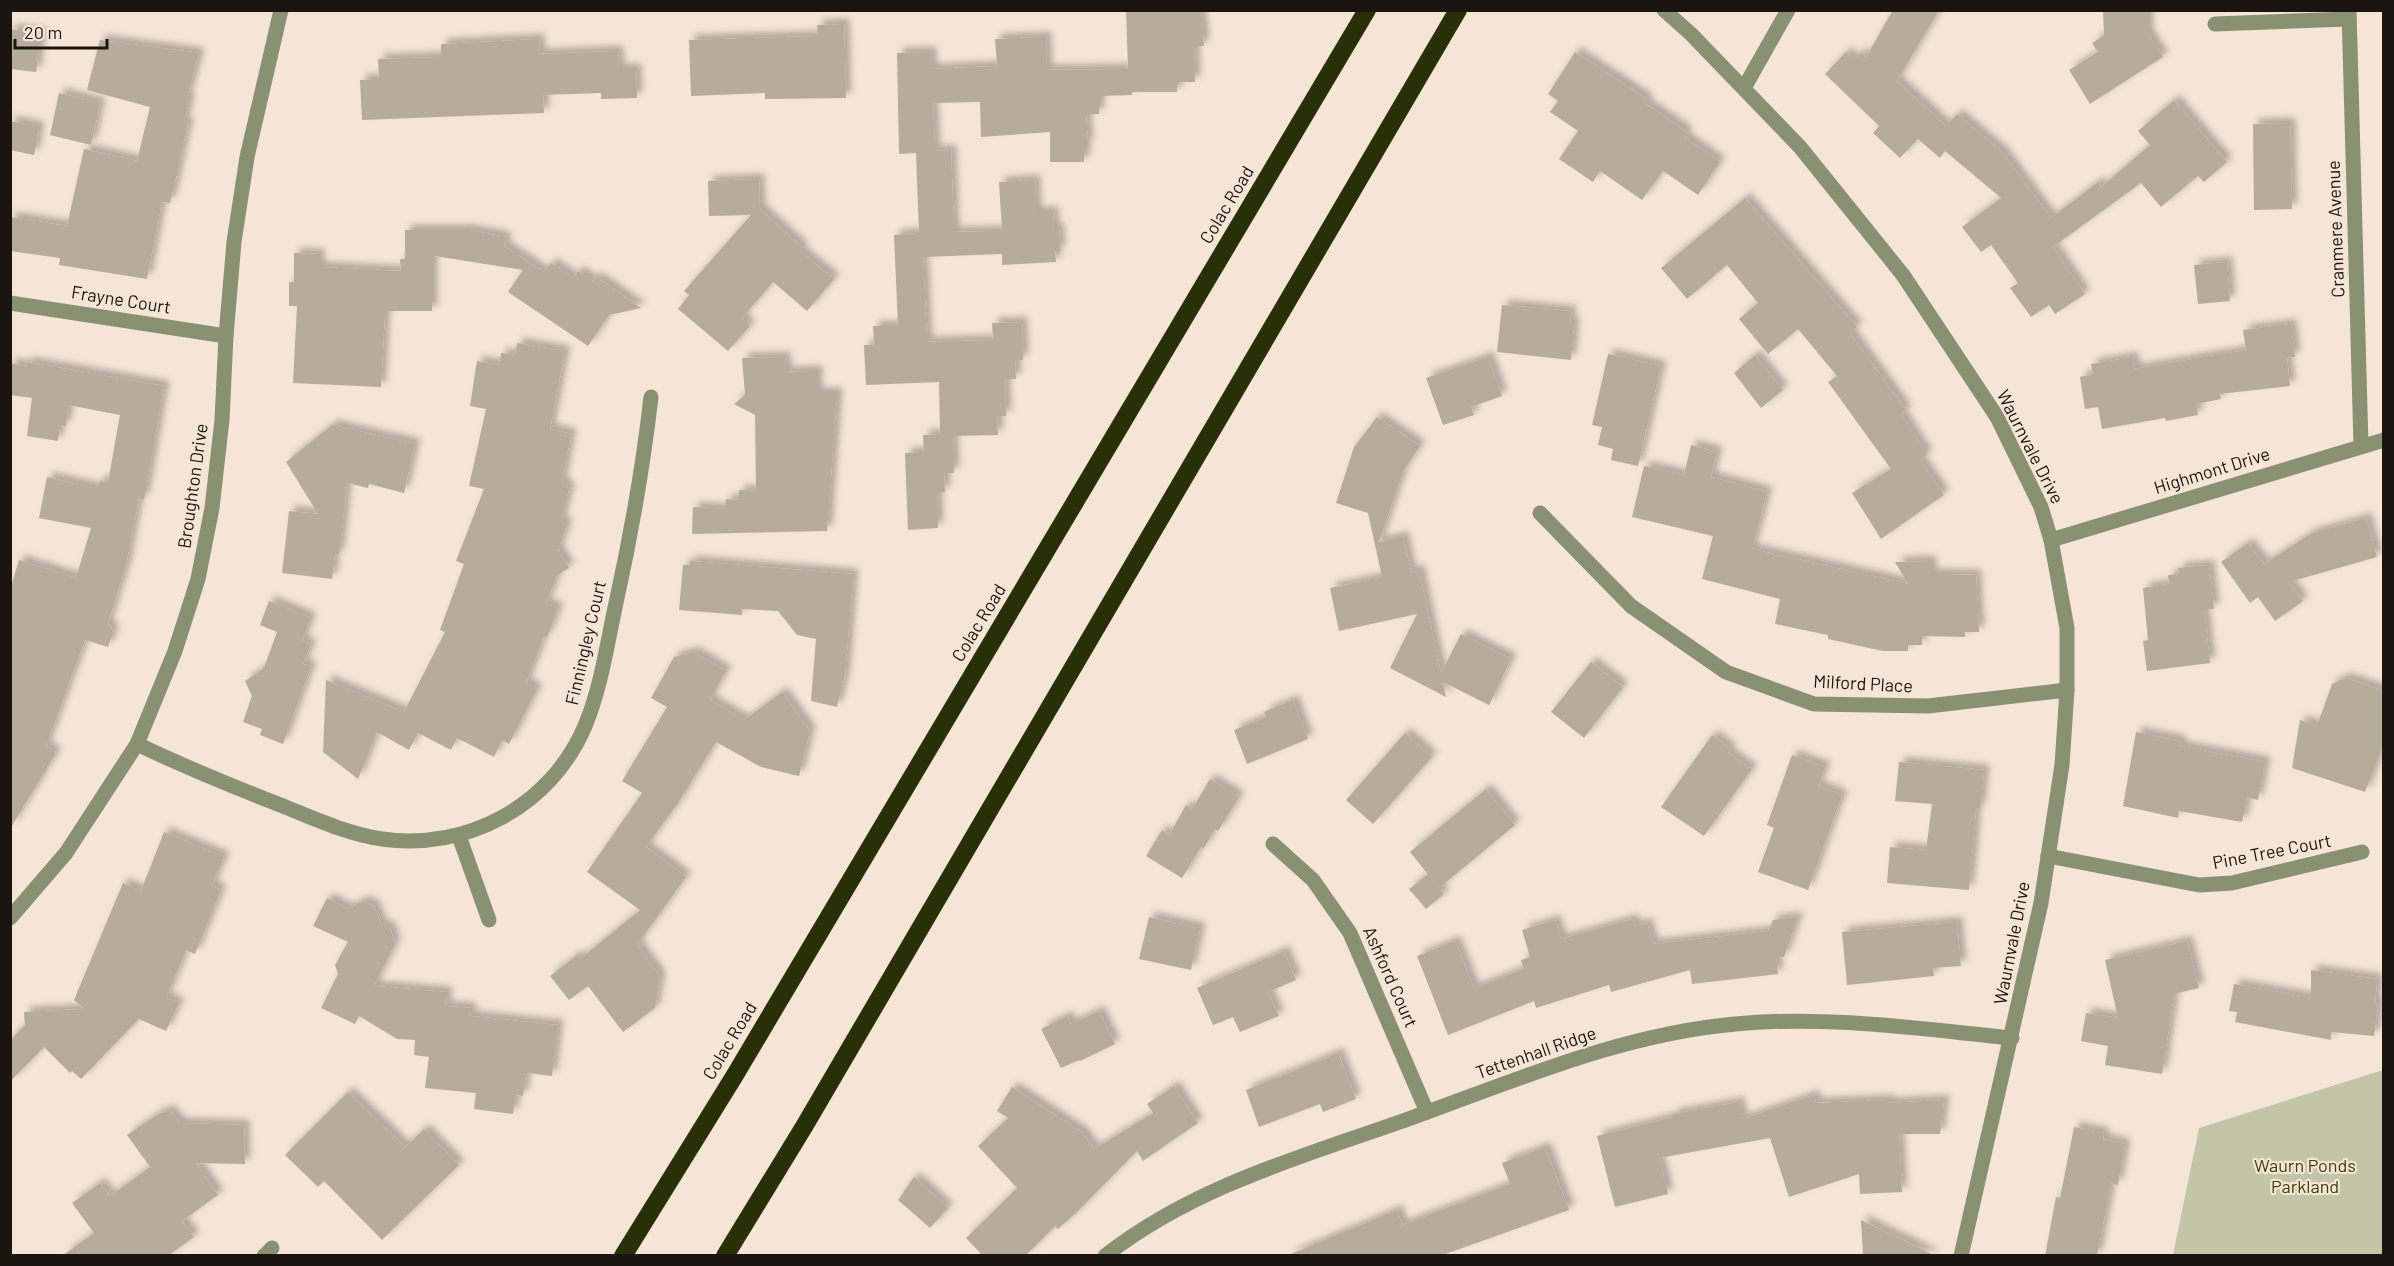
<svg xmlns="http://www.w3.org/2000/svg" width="2394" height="1266" font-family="Barlow,sans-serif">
<defs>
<filter id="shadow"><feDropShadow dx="5.5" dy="-5.5" stdDeviation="3" flood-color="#0004"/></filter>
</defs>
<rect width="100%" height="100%" fill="#f4e5d7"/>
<path fill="#c2c5a8" d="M2383 1070V1255H2173L2199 1128Z"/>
<g fill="#b6ac9c" filter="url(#shadow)">
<path d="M1126 10H1201L1204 46 1194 47 1195 82H1177V92H1132V95L1099 96V114L1086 115 1088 145H1085L1084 162H1050V132L981 137 980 102 933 103 935 151 951 150 954 232 1002 231 999 182 1035 180 1036 212H1053L1054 229H1059L1060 251H1055L1056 262 1002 265V254L923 257 927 342 993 340 992 323 1022 322 1023 360H1015L1016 379H1005L1006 416H997L998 435 953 436 954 473H944L945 492H937L938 528 908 530 905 453 924 452 923 435 940 434 939 382 866 385 864 345H874L873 326H898L894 235 919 233 916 153 899 154 897 53 931 52 932 69 997 66 995 39 1046 37 1047 70 1128 69Z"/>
<path d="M1893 10H1939L1897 81 1946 126 1957 114 2003 153 2051 218 2098 182 2101 187 2150 145 2138 131 2174 100 2227 162 2204 182 2198 176 2161 207 2141 183 2053 247 2085 294 2055 314 2049 305 2031 317 2010 288 2018 283 1991 245 1981 252 1962 227 2001 198 1945 151 1940 158 1918 139 1900 158 1873 133 1879 126 1825 74 1846 52 1854 60 1861 53 1866 57Z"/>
<path d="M2103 10H2148V34L2163 57 2090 104 2069 70 2098 52 2092 43 2104 35Z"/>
<path d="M844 24 846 98 765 99V93L691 96 689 40 818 36 817 25Z"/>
<path d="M10 29 41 33 36 72 10 69Z"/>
<path d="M539 39 540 54 618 51 619 69H636L637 98 601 99V93L543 95 544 113 362 120 360 80 379 79 378 59 441 57V44Z"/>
<path d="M100 40 199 53 187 97 189 101 184 122 188 123 176 178 170 203 162 202 147 279 59 265 60 258 10 251V217L67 226 84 149 137 161 150 107 87 90Z"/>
<path d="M1575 52 1647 99 1645 103 1687 132 1684 137 1720 162 1698 195 1663 171 1642 200 1600 171 1593 182 1559 159 1578 131 1550 112 1558 101 1548 94Z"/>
<path d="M59 93 100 103 91 145 50 135Z"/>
<path d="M10 121 39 127 34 155 10 150Z"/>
<path d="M2290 123 2292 209 2254 210 2253 124Z"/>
<path d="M759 179 760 209 803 248 800 251 834 279 807 311 773 282 742 318 750 326 728 351 678 309 689 295 684 291 751 215 709 216 708 181Z"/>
<path d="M1745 198 1857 327 1850 333 1906 410 1901 414 1927 455 1920 460 1944 495 1881 539 1852 493 1891 469 1828 382 1837 376 1798 329 1768 354 1739 319 1758 303 1727 265 1687 299 1661 268Z"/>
<path d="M405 230H469L506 237 504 246 544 272 551 263 573 278 578 271 593 281 596 277 641 308 609 315 588 346 508 292 523 270 435 256V261H432V311H385L381 387 293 383 297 306H289V282H294V253L319 254V267L401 271 400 259H405Z"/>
<path d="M2227 262 2230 301 2198 304 2194 265Z"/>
<path d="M1502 305 1571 311 1570 322H1574L1571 360 1497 352Z"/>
<path d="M2291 324 2295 357 2287 358 2290 386 2220 394 2221 399 2196 404 2198 415 2166 421 2165 418 2102 429 2098 407 2085 409 2080 377 2093 374 2091 364 2133 357 2135 369 2246 350 2243 330Z"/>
<path d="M517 343 565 351 550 429 571 434 562 481 569 489 561 522 567 524 558 550 569 568 557 575 546 604 558 608 547 637 544 636 526 683 537 689 509 744 502 740 494 757 457 738 451 750 418 733 409 750 377 732 358 779 323 752 326 680 404 712 445 632 440 630 464 564 456 561 484 489 469 486 486 409 470 406 477 361 499 365 501 353 515 355Z"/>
<path d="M1608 354 1661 366 1638 466 1611 460 1613 449 1598 445 1602 427 1592 425Z"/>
<path d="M1755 355 1783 390 1761 408 1734 373Z"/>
<path d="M785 357 786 372 817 371V393H837L827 531 692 534 693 507 725 509 726 499 738 500 739 490 756 491 755 415 734 404 745 395 742 358Z"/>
<path d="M1488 357 1502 396 1471 407 1474 415 1443 425 1426 378Z"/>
<path d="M27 362 164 386 144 500 139 498 126 565 108 623 113 632 108 647 85 640 46 746 56 753 10 829V589L19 560 76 578 91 528 39 518 47 477 96 488 100 481 108 482 120 415 68 405 66 426 60 425 58 441 27 436 32 398 10 395V363L26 366Z"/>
<path d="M1377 417 1420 446 1403 471 1379 542 1403 536 1411 572 1419 570 1441 673 1461 634 1511 659 1489 705 1443 682 1446 697 1390 668 1417 614 1339 631 1330 588 1382 577 1368 513 1336 503 1354 447Z"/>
<path d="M332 425 415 444 404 493 369 484 368 488 347 483 339 555 335 554 332 579 282 573 289 511 318 514 286 462Z"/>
<path d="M1691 445 1717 452 1711 477 1767 492 1752 549 1908 584 1895 562 1931 561V574L1976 575 1979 632H1965V637L1922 636V645H1908V651H1883L1828 639V635L1775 624 1780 599 1702 579 1713 536 1632 517 1644 466 1684 475Z"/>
<path d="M2366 518 2377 557 2289 582 2303 601 2275 621 2258 597 2250 603 2221 562 2248 543 2264 564 2312 533Z"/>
<path d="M690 561 853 574 845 675 837 707 811 701 816 639 797 635 778 611 742 609V615L679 610 683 565H690Z"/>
<path d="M2209 565 2214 609 2204 610 2210 663 2147 671 2143 641 2148 640 2143 588 2169 584 2168 575 2179 574 2178 568Z"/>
<path d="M269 601 311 618 302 641 311 644 303 664 311 667 283 744 260 735 262 729 243 722 252 696 245 681 264 668 277 632 260 625Z"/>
<path d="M693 652 726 671 710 700 744 720 782 692 810 731 799 776 761 767 716 742 678 803 646 847 686 877 637 945 660 976 655 1008 623 1032 588 986 569 1000 550 976 577 955 580 959 640 910 587 872 642 793 622 781 667 707 651 698 674 657Z"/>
<path d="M1591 662 1623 687 1584 738 1551 712Z"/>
<path d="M2346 678 2384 691V743L2365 792 2292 768 2300 720 2317 726 2332 684Z"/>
<path d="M1293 700 1308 739 1247 764 1234 730 1266 717 1264 712Z"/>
<path d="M2136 732 2181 741 2180 746 2265 762 2258 800 2247 798 2242 822 2179 811 2178 818 2123 806Z"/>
<path d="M1405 733 1432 757 1373 824 1346 800Z"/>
<path d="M1712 735 1731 749 1728 753 1752 769 1704 836 1661 807Z"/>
<path d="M1792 755 1825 767 1818 786 1842 795 1808 890 1758 872 1774 828 1767 825Z"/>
<path d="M1899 762 1984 770 1980 809 1976 808 1969 890 1887 883 1890 847 1926 850 1932 804 1895 801Z"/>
<path d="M1210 779 1239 797 1218 831 1215 829 1203 849 1201 847 1182 878 1146 856 1162 830 1169 835 1186 805 1192 809Z"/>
<path d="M1486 789 1515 825 1439 888 1410 852Z"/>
<path d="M164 832 224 857 212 886 221 890 195 954 186 950 166 998 179 1003 166 1031 139 1019 81 1079 72 1071 70 1073 44 1047 10 1082V1040L25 1025 24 1012 85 1009 74 1000 123 883 141 891Z"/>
<path d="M1428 874 1444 894 1426 909 1409 889Z"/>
<path d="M327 898 348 909 363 901 374 906 381 924 390 928 395 944 374 986 447 992 446 1006 471 1008 470 1016 558 1025 552 1076 526 1073 523 1096 516 1095 513 1114 474 1109 476 1093 425 1088 429 1057 414 1055 415 1040 397 1039 359 1016 355 1024 321 1008 338 974 335 965 348 942 313 926Z"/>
<path d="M1149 917 1200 928 1191 970 1139 959Z"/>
<path d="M1798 917 1784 957 1776 958 1778 974 1692 984 1690 970 1611 992 1609 985 1536 1008 1534 1001 1448 1035 1417 956 1455 941 1474 988 1524 969 1521 960 1530 957 1522 930 1555 920 1561 939 1633 919 1635 926 1647 923 1653 944 1768 931 1773 920Z"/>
<path d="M1957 922 1961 966 1933 968 1934 976 1847 985 1842 932Z"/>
<path d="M2187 941 2199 988 2174 994 2162 1074 2105 1065 2108 1046 2081 1041 2086 1013 2118 1018 2105 960Z"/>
<path d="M1284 951 1296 980 1268 992 1279 1016 1240 1032 1233 1017 1213 1025 1197 988Z"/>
<path d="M2311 970 2377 979 2375 1003 2378 1004 2374 1036 2331 1032V1040L2235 1022 2237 1012 2229 1011 2234 984 2311 998Z"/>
<path d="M1099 1011 1115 1044 1080 1061 1079 1060 1061 1068 1041 1029 1067 1016 1071 1024Z"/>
<path d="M1338 1053 1356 1099 1323 1112 1320 1104 1259 1127 1246 1090Z"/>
<path d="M1174 1086 1198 1123 1143 1161 1137 1151 1076 1213 1058 1229 1055 1226 1025 1256H983L966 1238 1017 1188 978 1146 1008 1118 997 1111 1012 1087 1083 1133 1094 1149 1153 1113 1147 1104Z"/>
<path d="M348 1092 405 1147 424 1129 459 1165 382 1240 324 1181 318 1187 285 1155Z"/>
<path d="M1814 1095 1816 1103 1889 1100V1103L1944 1100 1940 1134H1899L1902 1192 1860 1194 1859 1174 1789 1197 1770 1138 1659 1158 1668 1194 1615 1207 1597 1136 1673 1117V1114L1739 1102 1742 1119Z"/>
<path d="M169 1110 180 1123 244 1125 245 1164 196 1163 218 1195 182 1221 194 1237 168 1256H62L94 1233 72 1203 100 1183 110 1196 150 1167 127 1135 158 1114Z"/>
<path d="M2074 1127 2104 1133 2103 1139 2125 1144 2118 1185 2111 1183 2097 1256H2045L2056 1197 2060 1198Z"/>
<path d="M1545 1147 1569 1210 1440 1256H1286L1397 1210 1402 1225 1510 1184 1502 1163Z"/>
<path d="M914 1177 948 1208 930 1228 898 1200Z"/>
<path d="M1861 1220 1936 1256H1863Z"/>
</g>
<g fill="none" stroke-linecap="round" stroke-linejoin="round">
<g stroke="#8a9172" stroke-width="15">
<path d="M1664 10 1691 34 1800 147 1903 275 1997 417 2041 507 2051 540 2067 628V690L2062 765 2041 903 1961 1256"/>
<path d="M2349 10 2361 446"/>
<path d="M2215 24 2349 19"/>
<path d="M1744 88 1788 10"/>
<path d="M10 303 226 336"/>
<path d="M1540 513 1631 606 1726 672 1814 704 1928 706 2067 690"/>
<path d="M2051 540 2384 440"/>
<path d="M137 744C185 767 234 787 283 806 315 819 348 834 382 839 467 851 551 806 585 726 601 688 607 644 616 603 631 535 643 467 651 397"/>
<path d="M459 836 489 920"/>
<path d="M1273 844 1313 880 1350 933 1427 1112"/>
<path d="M2048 856 2199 885 2232 883 2362 852"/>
<path d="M10 918 66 853 137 744 175 651 198 579 212 508 222 420 226 336 234 242 247 157 281 10"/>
<path d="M264 1256 272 1248"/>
<path d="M1105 1256C1195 1185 1308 1155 1414 1117 1519 1079 1623 1034 1735 1024 1827 1015 1920 1029 2012 1038"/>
</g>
<g stroke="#293006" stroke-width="18">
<path d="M623 1256 735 1075 1367 10"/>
<path d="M725 1256 805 1125 1458 10"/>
</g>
</g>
<g text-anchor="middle" stroke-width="4.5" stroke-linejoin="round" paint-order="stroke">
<g font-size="18" fill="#1a1510" stroke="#f4e5d7">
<text transform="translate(1227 205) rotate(-59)" y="6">Colac Road</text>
<text transform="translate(2336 229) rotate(-92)" y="6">Cranmere Avenue</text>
<text transform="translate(121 300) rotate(9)" y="6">Frayne Court</text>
<text transform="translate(2030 447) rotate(63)" y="6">Waurnvale Drive</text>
<text transform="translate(2212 471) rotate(-17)" y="6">Highmont Drive</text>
<text transform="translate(193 486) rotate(-82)" y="6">Broughton Drive</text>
<text transform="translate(979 623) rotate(-59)" y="6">Colac Road</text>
<text transform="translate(586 643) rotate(-77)" y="6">Finningley Court</text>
<text transform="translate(1863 684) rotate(3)" y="6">Milford Place</text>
<text transform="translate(2272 852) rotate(-11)" y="6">Pine Tree Court</text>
<text transform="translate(2012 943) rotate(-79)" y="6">Waurnvale Drive</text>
<text transform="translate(1390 977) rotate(66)" y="6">Ashford Court</text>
<text transform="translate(730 1041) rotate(-59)" y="6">Colac Road</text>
<text transform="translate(1536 1053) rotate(-19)" y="6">Tettenhall Ridge</text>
</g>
<g font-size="18" fill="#3e400a" stroke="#f4e5d7">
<text x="2305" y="1172">Waurn Ponds<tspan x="2305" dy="21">Parkland</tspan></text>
</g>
</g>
<rect width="2394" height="1266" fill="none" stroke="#1a1510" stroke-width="24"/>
<path d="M15 39v9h92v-9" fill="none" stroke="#1a1510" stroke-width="3"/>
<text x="24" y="39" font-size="18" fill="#1a1510" stroke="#f4e5d7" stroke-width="4.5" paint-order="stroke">20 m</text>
</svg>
